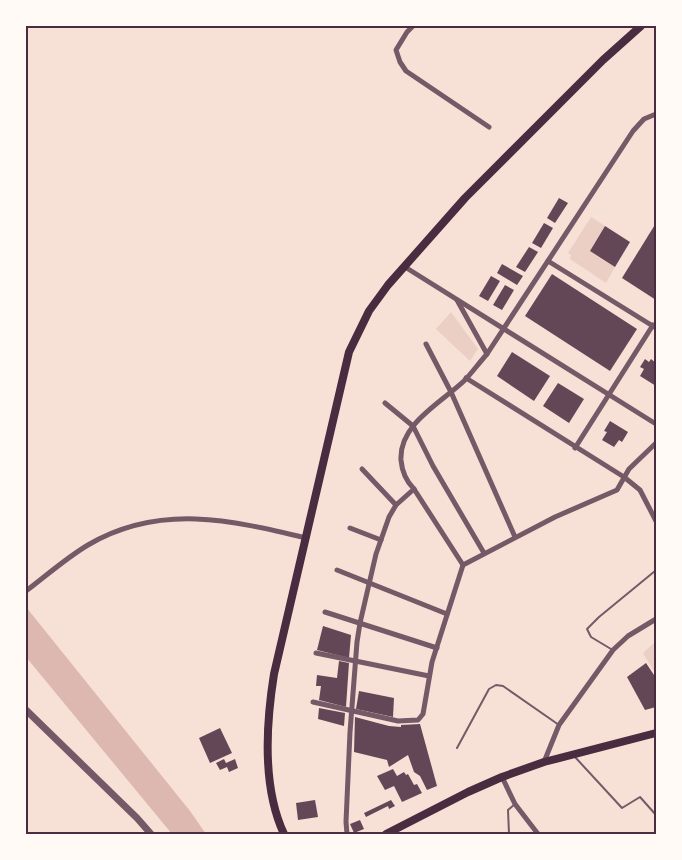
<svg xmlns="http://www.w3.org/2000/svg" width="682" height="860" font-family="Helvetica,sans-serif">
<rect width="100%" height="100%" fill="#f7e1d7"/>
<g fill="#ebcfc5">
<path d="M591 217 605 226 590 251 615 267 606 283 570 259 571 255 568 253Z"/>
<path d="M451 312 478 349 470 361 436 329Z"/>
<path d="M656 641V675L643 653Z"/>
</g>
<path fill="#dcb8b0" d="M26 607 190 811 206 834H172L26 657Z"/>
<g fill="#644757">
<path d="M559 198 568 203 555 223 547 218Z"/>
<path d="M544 223 553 228 541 248 532 243Z"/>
<path d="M656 223V300L622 278Z"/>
<path d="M605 226 630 242 615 267 590 251Z"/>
<path d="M529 247 538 252 525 272 516 267Z"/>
<path d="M502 264 523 276 517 285 497 273Z"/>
<path d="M552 274 637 329 610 371 525 316Z"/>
<path d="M491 276 500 281 488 301 479 296Z"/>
<path d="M505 285 514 290 502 310 493 305Z"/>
<path d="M512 352 550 376 534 401 497 376Z"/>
<path d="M645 359 649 362 651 359 656 363V386L640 376 644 369 640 367Z"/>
<path d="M558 383 584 399 569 423 543 406Z"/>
<path d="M610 421 628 432 622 442 619 440 614 447 602 440 607 432 604 431Z"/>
<path d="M323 626 351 635 349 658 317 650Z"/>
<path d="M339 661 349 663 346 707 319 700 321 686H316L317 675 337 678Z"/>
<path d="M646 663 656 678V707L645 710 627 677Z"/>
<path d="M359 691 394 698 393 717 356 709Z"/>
<path d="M319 708 345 713 344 726 318 719Z"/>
<path d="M355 717 389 726 401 727V725L420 724 437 786 427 790 420 776 414 772 408 755 389 767 387 760 354 752Z"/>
<path d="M220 728 232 753 210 763 199 738Z"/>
<path d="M224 759 226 763 235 759 238 768 229 772 227 767 220 770 216 763Z"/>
<path d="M393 769 397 776 404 772 406 775 408 774 414 785 417 784 422 793 402 802 394 786 385 790 377 776Z"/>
<path d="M315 800 318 817 298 820 296 803Z"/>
<path d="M391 800 395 806 389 809 388 806 366 817 364 813Z"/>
<path d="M360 820 364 829 354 833 350 824Z"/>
</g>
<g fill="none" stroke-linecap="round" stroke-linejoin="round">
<g stroke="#755966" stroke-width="2">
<path d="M611 649 591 637 587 629 599 617 655 571"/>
<path d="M457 748 489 689 496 685 503 686 559 725"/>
<path d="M575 757 622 808 640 797 656 815"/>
<path d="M509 834 508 810 515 804"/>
</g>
<g stroke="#755966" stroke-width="5">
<path d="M413 26 407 32 396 50 400 62 406 71 489 127"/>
<path d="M548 261 656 328"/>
<path d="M405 267 656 424"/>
<path d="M457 300 487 354"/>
<path d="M426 344 451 392 515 537"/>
<path d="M466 378 624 477 640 490 656 521"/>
<path d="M385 403 413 426 433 466 484 553"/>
<path d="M575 448 653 325"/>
<path d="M362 469 396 505"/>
<path d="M414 489 463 565"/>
<path d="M350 528 381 540"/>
<path d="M337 570 447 614"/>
<path d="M26 591C46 576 66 558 88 545 160 503 231 520 306 538"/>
<path d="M325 612 437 648"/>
<path d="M316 653 429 676"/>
<path d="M313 702 398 721 418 720 423 714 432 662 463 565 555 517 617 490 629 469 656 443"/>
<path d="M544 762 559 725 613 650 628 636 656 619"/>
<path d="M502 777 515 804 538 834"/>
<path d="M347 834 346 822 350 732 357 642 360 623 376 554 389 517 396 505 414 489C406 481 402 472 401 460 399 423 443 402 466 379 473 371 480 362 487 354L633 131 644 119 656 114"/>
</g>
<path stroke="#755966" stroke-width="7" d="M26 710 137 818 151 834"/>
<path stroke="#4a2c40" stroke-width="8" d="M284 834C262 787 266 724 274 674L349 352 369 311 388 285 465 198 603 60 641 26"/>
<path stroke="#4a2c40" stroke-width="8" d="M386 834 468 792 502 777 544 762 656 733"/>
</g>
<rect width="682" height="860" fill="none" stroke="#fffaf5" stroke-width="54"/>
<rect x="27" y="27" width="628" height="806" fill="none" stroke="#4a2c40" stroke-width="2"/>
</svg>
